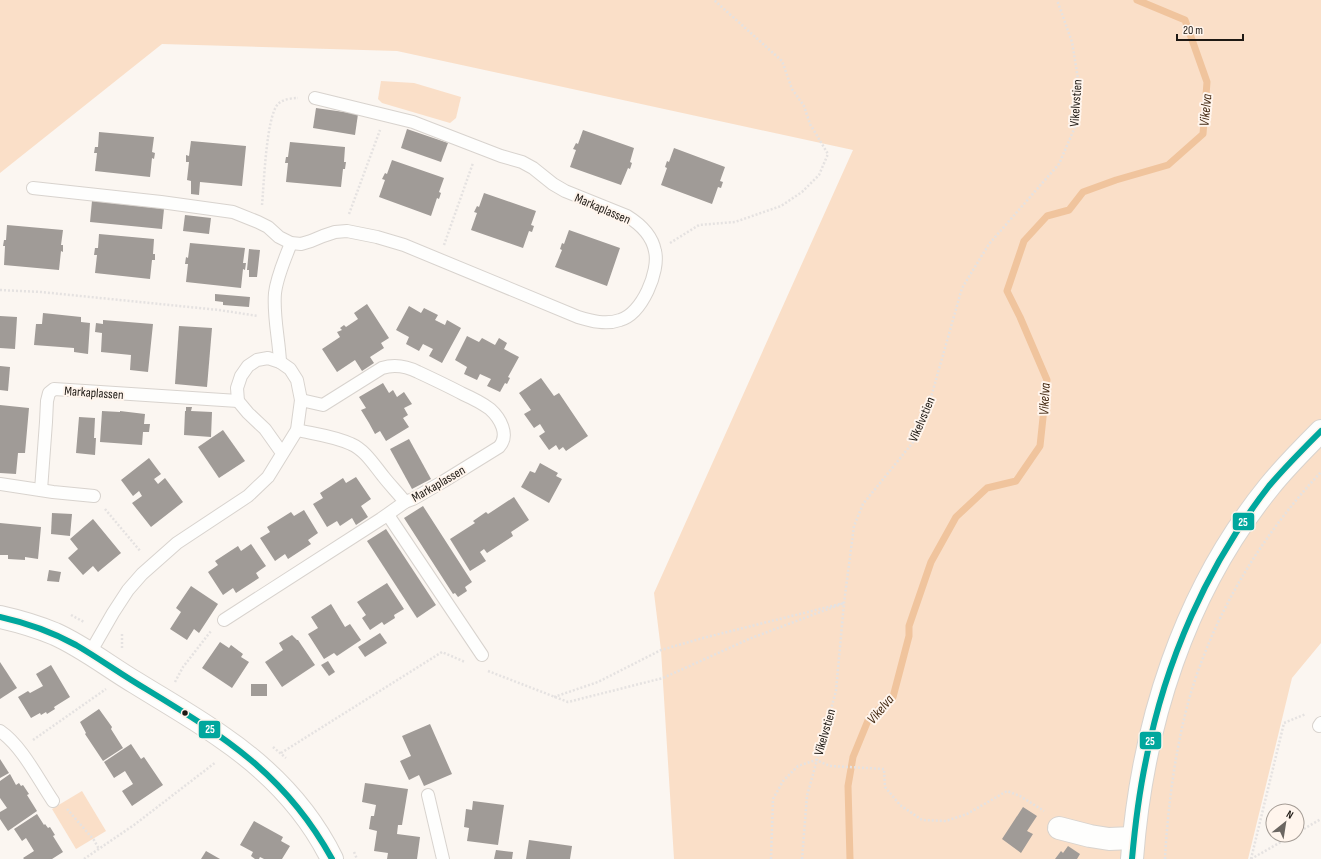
<svg xmlns="http://www.w3.org/2000/svg" width="1321" height="859" font-family="'Sofia Sans Condensed',sans-serif">
<rect width="100%" height="100%" fill="#fbf6f1"/>
<g fill="#fadfc8">
<path d="M0 0H1321V643L1292 678 1248 859H674L661 650 654 593 853 150 397 51 162 44 0 173Z"/>
<path d="M381 81 414 83 461 97 456 118 450 123 382 103 378 99Z"/>
<path d="M82 791 106 831 76 849 52 809Z"/>
</g>
<g fill="none" stroke-linecap="round" stroke-linejoin="round">
<path stroke="#f0c49d" stroke-width="7" d="M850 859 848 786 853 757 869 718 893 697 909 636V626L931 562 956 517 987 488 1016 481 1040 446 1047 380 1020 317 1007 291 1024 241 1047 216 1069 210 1083 192 1116 180 1168 165 1203 134 1207 82 1185 20 1137 0"/>
</g>
<g fill="#a09b97">
<path d="M316 108 358 114 355 135 313 128Z"/>
<path d="M407 129 448 143 441 162 401 148Z"/>
<path d="M583 130 634 148 630 162 632 163 630 169 628 168 621 185 570 167 576 150 573 149 576 143 578 144Z"/>
<path d="M99 132 154 137 152 152 155 153 154 159 152 158 150 177 95 171 97 153H94L95 147H98Z"/>
<path d="M191 141 246 146 242 186 200 182 199 195 191 194V181L187 180 189 162H186V155L189 156Z"/>
<path d="M290 142 345 147 344 162H346L345 169H343L341 187 286 182 288 163H285L286 157H288Z"/>
<path d="M674 148 725 167 720 181 723 182 721 188 718 187 712 204 661 185 667 168 665 167 667 161 669 162Z"/>
<path d="M392 160 444 178 439 192 441 193 439 199 437 198 431 216 379 197 385 180 382 179 385 173 387 174Z"/>
<path d="M484 193 536 211 531 225 534 226 532 232 529 231 523 248 471 230 477 213 474 212 477 206 479 207Z"/>
<path d="M92 201 164 209 162 229 90 222Z"/>
<path d="M185 215 211 218 209 234 183 231Z"/>
<path d="M7 225 63 230 61 245H63V252L61 251 59 270 4 265 5 246H3L4 240H6Z"/>
<path d="M569 230 620 248 607 286 555 267 562 250 560 249 562 243 564 244Z"/>
<path d="M99 234 154 239 153 254H155V260H152L150 279 95 273 97 255H94L95 248H98Z"/>
<path d="M190 243 245 248 243 263H246L245 270 243 269 241 288 186 282 188 264H185L186 257 188 258Z"/>
<path d="M249 249 260 250 257 277H249V270H247Z"/>
<path d="M215 294 250 297 249 307 223 305V302L215 301Z"/>
<path d="M367 304 389 338 381 343 384 348 370 357 374 363 362 371 355 360 337 372 322 349 340 337 337 332 342 330 340 328 344 325 346 327 358 319 354 313Z"/>
<path d="M409 306 421 313 424 308 438 315 435 320 445 325 447 320 461 328 442 363 429 356 433 349 423 344 419 351 406 344 409 337 396 330Z"/>
<path d="M43 313 81 317V322L90 323 88 354 74 352V348L34 345 36 324H42Z"/>
<path d="M0 316 17 317 15 349 0 348Z"/>
<path d="M103 320 153 324 148 372 130 370 131 355 101 352 102 333 95 332 96 323 103 324Z"/>
<path d="M179 326 212 328 207 387 175 384Z"/>
<path d="M467 336 479 342 482 338 495 345 499 338 507 343 504 349 519 357 508 377 510 378 507 384 505 383 500 392 487 386 491 379 480 374 477 380 464 374 467 367 455 360Z"/>
<path d="M0 366 10 367 8 391 0 390Z"/>
<path d="M541 378 554 396 559 393 588 436 566 451 563 447 559 450 556 445 549 450 539 436 545 432 540 424 534 428 524 414 531 410 519 393Z"/>
<path d="M383 383 389 393 393 390 397 397 404 392 412 404 404 408 408 415 403 418 409 427 386 441 380 431 375 434 369 423 361 410 366 408 359 397Z"/>
<path d="M0 405 29 408 25 453H18L16 474 0 473Z"/>
<path d="M186 407H192L191 411 212 412 211 437 184 435 185 411H186Z"/>
<path d="M102 411 120 412V411L145 414 144 424H150L149 432H143L142 445 100 442Z"/>
<path d="M79 417 95 418 94 438H96L95 455 76 453Z"/>
<path d="M223 430 245 461 219 478 198 447Z"/>
<path d="M409 439 431 479 412 489 390 449Z"/>
<path d="M149 458 161 474 154 479 158 484 165 478 183 502 151 527 132 503 142 496 139 491 133 496 121 480Z"/>
<path d="M540 463 558 473 556 476 562 479 549 503 521 487 530 471 535 473Z"/>
<path d="M356 477 371 499 361 506 368 517 356 525 352 518 340 526 337 521 327 527 313 504 323 498 320 493 331 486 343 478 346 483Z"/>
<path d="M514 497 529 520 511 532 513 536 487 553 484 549 480 552 486 561 470 571 450 539 475 523 473 521 486 512 488 514Z"/>
<path d="M423 506 472 582 465 587 467 591 458 597 455 593 453 594 404 518Z"/>
<path d="M304 510 318 533 308 540 311 544 288 559 285 554 275 561 260 538 270 532 267 527 291 512 294 516Z"/>
<path d="M52 513 72 514 70 536 51 534Z"/>
<path d="M93 519 121 553 98 572 93 566 83 575 68 558 78 549 70 539Z"/>
<path d="M0 523 41 527 38 559 25 557V560L8 559V555H0Z"/>
<path d="M386 529 436 605 417 618 367 541Z"/>
<path d="M251 544 266 566 256 573 259 578 236 593 233 588 223 595 208 572 218 565 215 561 238 546 241 551Z"/>
<path d="M49 570 61 572 59 582 47 581Z"/>
<path d="M387 583 404 609 394 615 395 618 384 625 382 622 370 630 362 618 366 615 357 602Z"/>
<path d="M191 586 218 604 199 633 194 629 187 640 170 629 181 612 176 608Z"/>
<path d="M331 604 345 627 350 624 361 640 337 656 334 653 324 659 308 634 318 628 311 617Z"/>
<path d="M380 633 387 643 365 657 358 647Z"/>
<path d="M292 635 297 640H298L315 665 282 687 265 662 283 650 279 643Z"/>
<path d="M220 642 229 648 231 645 243 654 241 657 249 662 232 688 202 668Z"/>
<path d="M328 661 335 672 329 676 321 665Z"/>
<path d="M0 662 17 688 0 699Z"/>
<path d="M51 665 70 697 54 707 55 709 47 714 46 712 41 715 40 713 31 718 18 697 28 691 30 693 43 686 36 674Z"/>
<rect x="251" y="684" width="16" height="12"/>
<path d="M99 709 112 727 111 729 123 748 103 761 85 734 86 733 80 722Z"/>
<path d="M430 724 452 774 424 786 419 775 409 780 400 761 411 756 402 736Z"/>
<path d="M131 744 141 759 144 757 163 785 132 806 122 791 133 784 125 771 114 778 104 762Z"/>
<path d="M0 759 9 773 0 778Z"/>
<path d="M10 774 16 785 19 783 21 786 23 785 29 794 27 795 37 811 8 831 0 819V812L7 808 0 798V781Z"/>
<path d="M365 783 408 789 402 825H398L397 834 420 837 417 859H387L388 853 374 851 377 831 369 829 371 816H374L376 805 362 802Z"/>
<path d="M473 801 504 805 498 845 467 841 469 828 464 827 466 809 472 810Z"/>
<path d="M1023 807 1037 816 1027 831 1033 834 1021 853 1002 839Z"/>
<path d="M37 814 44 825 45 824 48 828 50 827 55 835 53 836 63 852 52 859H24L23 858 34 851 26 838 22 841 14 829Z"/>
<path d="M254 821 283 837 281 841 290 846 282 859H264L260 857 259 859H255L251 856 253 852 240 845Z"/>
<path d="M529 840 572 846 570 859H526Z"/>
<path d="M1068 846 1080 854 1077 859H1055L1061 851 1063 853Z"/>
<path d="M496 850 513 852 512 859H494Z"/>
<path d="M206 851 220 859H201Z"/>
</g>
<g fill="none" stroke-linecap="round" stroke-linejoin="round">
<g stroke="#d8d3ce" stroke-width="14">
<g id="lane">
<path d="M33 188 161 202 233 212 258 222 268 227 279 237 291 243 301 244 311 241 323 236 335 232 347 231 377 237 404 245 578 317C591 321 606 325 620 320 642 314 660 271 655 251 652 235 640 224 627 216L565 191 553 184 533 168 522 162 501 156 413 122 315 98"/>
<path d="M280 362C279 339 273 316 275 293 277 276 285 259 291 243"/>
<path d="M301 400 323 405 382 368C395 364 406 366 418 372 433 379 448 386 463 394 472 398 482 403 490 409 500 418 510 435 499 447L444 481 413 499 405 502"/>
<path d="M0 484 53 492 94 496"/>
<path d="M41 490 46 422 47 401 49 393 54 389 238 401"/>
<path d="M388 515 482 655"/>
<path d="M224 620 381 519 405 502C398 493 390 485 383 476 374 465 365 450 351 444 334 436 315 434 297 430"/>
<path d="M90 653 113 613 128 590 142 574 177 543 248 496 268 477 297 430 301 400 297 380 290 369 280 362 268 358 257 360 248 366 241 376 237 388 238 401 248 413 265 429 282 453"/>
<path d="M1319 726 1321 723"/>
<path d="M0 731C22 746 38 779 53 801"/>
<path d="M428 795 443 859"/>
</g>
</g>
<g stroke="#d8d3ce" stroke-width="24">
<path id="street" d="M1059 828 1090 836 1109 839 1133 838"/>
</g>
<g stroke="#d8d3ce" stroke-width="24">
<g id="secondary">
<path d="M0 617C18 621 38 627 55 634 84 647 109 667 136 683 165 701 195 718 223 738 268 769 308 810 332 859"/>
<path d="M1132 859C1142 725 1184 592 1269 487 1285 467 1303 449 1321 431"/>
</g>
</g>
<g stroke="#e5e2e1" stroke-width="2.5" stroke-dasharray="2 2" stroke-linecap="butt">
<path d="M262 205C264 185 266 117 278 104 283 99 292 98 298 98"/>
<path d="M349 214 380 130"/>
<path d="M670 243 699 225 735 222 781 206 802 192 819 175 828 154 810 124 804 106 792 89 782 61 714 0"/>
<path d="M444 245 473 163"/>
<path d="M0 290 41 292 219 310 258 316"/>
<path d="M105 509 141 552"/>
<path d="M71 615 84 622"/>
<path d="M122 648V633"/>
<path d="M488 671 568 702 663 678 749 639 844 603 703 638 661 650 598 682 554 697"/>
<path d="M175 682 183 667 211 631"/>
<path d="M33 740 106 689"/>
<path d="M273 747 286 758"/>
<path d="M281 753 442 652 465 662"/>
<path d="M67 809 94 840 99 849"/>
<path d="M1297 833 1321 819"/>
<path d="M354 852 357 859"/>
<path d="M84 859 134 825 216 762"/>
<path d="M771 859 773 799 783 781 798 766 816 760 830 766 884 769 885 787 900 805 922 820 946 821 967 814 1007 791 1020 796 1044 811"/>
<path d="M802 859 807 796 836 691 844 603 854 526 863 504 914 441 928 408 962 288 989 244 1059 164 1075 127 1079 85 1072 42 1057 0"/>
<path d="M1165 859C1168 802 1177 734 1195 680 1221 602 1265 532 1321 472"/>
<path d="M1251 859 1284 723 1306 714"/>
<path d="M1251 859 1293 835"/>
</g>
<use href="#lane" stroke="#fefefd" stroke-width="12"/>
<use href="#street" stroke="#fefefd" stroke-width="22"/>
<use href="#secondary" stroke="#fefefd" stroke-width="22"/>
<g stroke="#fff5ed" stroke-width="9">
<g id="bus-1">
<path d="M0 617C27 623 52 632 76 645 100 659 122 675 146 689 225 737 286 775 332 859"/>
<path d="M1132 859C1135 826 1139 793 1146 760 1165 661 1207 566 1269 486 1285 467 1303 449 1321 431"/>
</g>
</g>
<use href="#bus-1" stroke="#00a79d" stroke-width="6"/>
</g>
<circle fill="#1e1914" stroke="#fff5ed" stroke-width="1.5" cx="185" cy="713" r="3.5"/>
<g text-anchor="middle" stroke-width="4" stroke-linejoin="round" paint-order="stroke">
<g font-size="13" fill="#1e1914" stroke="#fff5ed">
<text transform="translate(1075 103) rotate(-86)" y="5">Vikelvstien</text>
<text transform="translate(603 208) rotate(23)" y="5">Markaplassen</text>
<text transform="translate(94 392) rotate(4)" y="5">Markaplassen</text>
<text transform="translate(921 419) rotate(-67)" y="5">Vikelvstien</text>
<text transform="translate(438 483) rotate(-30)" y="5">Markaplassen</text>
<text transform="translate(824 732) rotate(-74)" y="5">Vikelvstien</text>
</g>
<g font-size="14" font-style="italic" fill="#442a13" stroke="#fff5ed">
<text transform="translate(1205 110) rotate(-85)" y="5">Vikelva</text>
<text transform="translate(1044 399) rotate(-87)" y="5">Vikelva</text>
<text transform="translate(880 709) rotate(-50)" y="5">Vikelva</text>
</g>
</g>
<g stroke="#fff5ed" stroke-width="1.5">
<rect x="1232" y="512" width="23" height="19" rx="4" fill="#00a79d"/>
<rect x="198" y="720" width="23" height="19" rx="4" fill="#00a79d"/>
<rect x="1139" y="731" width="23" height="19" rx="4" fill="#00a79d"/>
</g>
<g font-size="11" text-anchor="middle" font-weight="bold" fill="#fff">
<text x="1243" y="526">25</text>
<text x="210" y="733">25</text>
<text x="1150" y="745">25</text>
</g>
<g transform="translate(1285 823) rotate(30)"><circle r="19" fill="#fff5ed" stroke="#a59d96"/>
<path d="M0-3L7 15L0 10L-7 15Z" fill="#6b6661"/>
<text y="-6" font-size="11" font-weight="bold" text-anchor="middle" fill="#1e1914">N</text>
</g>
<path d="M1177 34v6h66v-6" fill="none" stroke="#1e1914" stroke-width="2"/>
<text x="1183" y="34" font-size="12" fill="#1e1914" stroke="#fff5ed" stroke-width="3" paint-order="stroke">20 m</text>
</svg>
